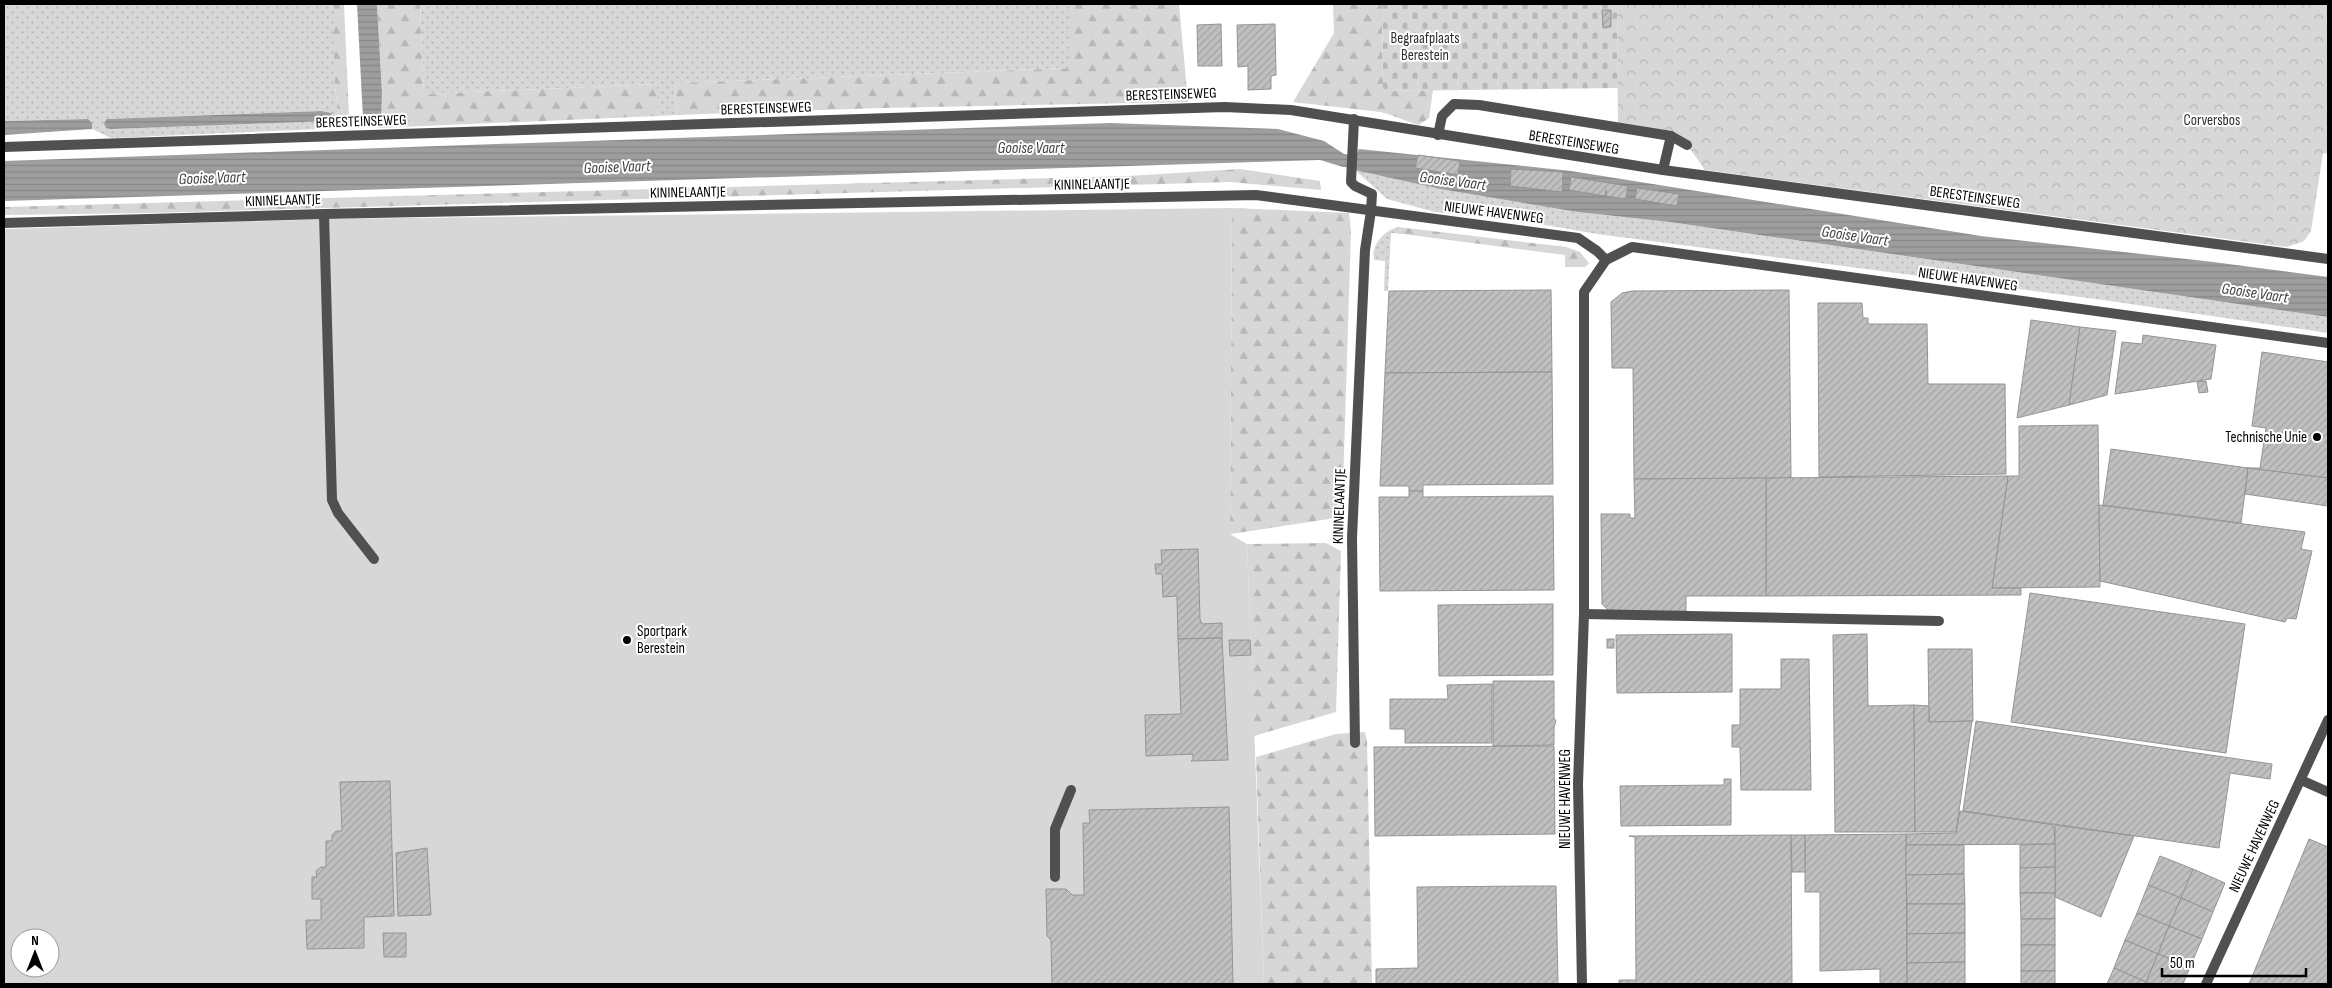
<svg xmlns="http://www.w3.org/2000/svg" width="2332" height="988" font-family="'Sofia Sans Condensed',sans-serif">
<defs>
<pattern id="grass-dots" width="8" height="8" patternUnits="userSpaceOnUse" patternTransform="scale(1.25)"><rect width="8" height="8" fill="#d7d7d7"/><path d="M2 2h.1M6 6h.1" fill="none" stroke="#b7b7b7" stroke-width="1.8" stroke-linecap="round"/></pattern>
<pattern id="forest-firs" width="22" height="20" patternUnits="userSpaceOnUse" patternTransform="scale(1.25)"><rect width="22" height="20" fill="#d7d7d7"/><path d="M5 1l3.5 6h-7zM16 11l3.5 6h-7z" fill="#b7b7b7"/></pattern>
<pattern id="cemetery-stones" width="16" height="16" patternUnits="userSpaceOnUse" patternTransform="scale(1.25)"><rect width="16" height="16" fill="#d7d7d7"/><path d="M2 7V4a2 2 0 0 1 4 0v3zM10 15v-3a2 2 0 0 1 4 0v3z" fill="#b7b7b7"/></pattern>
<pattern id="park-crowns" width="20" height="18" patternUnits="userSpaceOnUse" patternTransform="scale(1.25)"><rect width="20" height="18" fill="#d7d7d7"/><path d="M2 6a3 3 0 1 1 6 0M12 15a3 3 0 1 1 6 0" fill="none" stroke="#b7b7b7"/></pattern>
<pattern id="water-rules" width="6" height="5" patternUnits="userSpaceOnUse" patternTransform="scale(1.25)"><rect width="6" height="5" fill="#9e9e9e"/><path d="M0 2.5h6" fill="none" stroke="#868686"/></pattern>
<pattern id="building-hatch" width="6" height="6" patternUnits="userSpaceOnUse" patternTransform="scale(1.25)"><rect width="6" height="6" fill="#c0c0c0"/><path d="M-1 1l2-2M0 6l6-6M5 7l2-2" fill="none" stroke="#a3a3a3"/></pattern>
</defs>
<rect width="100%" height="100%" fill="#fff"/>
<g fill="url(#grass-dots)" fill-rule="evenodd">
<path d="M4 4H334V77L339 119 344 117V128L111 138 92 129V123L87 119 4 121ZM321 111 332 113 330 121 112 129 107 119Z"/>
<path d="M420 4H1071V68L675 83 677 115 658 116 656 84 424 94Z"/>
<path d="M1355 170 1578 212 1670 222 2328 317V333L2103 300 1597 234 1523 221 1435 212 1387 199Z"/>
<path d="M1398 227 1403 234 1391 233 1388 291H1384L1385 261 1374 260C1371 244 1384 231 1398 227Z"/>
</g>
<g fill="url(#forest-firs)">
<path d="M334 4H344L349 116 339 119 334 77Z"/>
<path d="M377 4H420L424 94 657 84 658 116 378 128 382 92Z"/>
<path d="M1071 4H1179L1188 102 882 108 677 115 675 83 1071 68Z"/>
<path d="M1333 4H1382L1383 91 1433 90 1429 118 1419 125C1405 121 1394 115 1380 112L1293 102 1334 33Z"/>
<path d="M1240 169 1320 181 1321 190 1230 182 152 213 4 215V207L1128 176Z"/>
<path d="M1232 208 1349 213 1351 231 1342 517 1230 534Z"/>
<path d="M1398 227 1566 247 1580 252 1589 263 1585 267H1565V255L1403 234Z"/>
<path d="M1326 543 1341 551 1336 712 1254 736 1247 544Z"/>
<path d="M1365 732 1367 741 1372 984H1264L1256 757 1336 734Z"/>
</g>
<path fill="url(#cemetery-stones)" d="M1382 4H1617L1618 88 1383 91Z"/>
<path fill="url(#park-crowns)" d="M1617 4H2328V154L2323 153 2311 231 2304 241 2287 247 1705 170 1683 139 1618 128Z"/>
<path fill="#d7d7d7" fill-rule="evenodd" d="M1232 208 1230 534 1247 544 1264 984H4V229L332 219ZM20 938H50V968H20Z"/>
<g fill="url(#water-rules)">
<path d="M357 4H377L382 93 381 118 371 122 363 118Z"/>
<path d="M321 111 332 113 330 121 111 129 106 128 104 123 107 119Z"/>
<path d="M88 119 92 123V129L4 135V121Z"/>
<path d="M1110 123 1278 129 1324 141 1344 154 1356 155 1359 149 1571 171 1981 236 2213 262 2328 277V317L1670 222 1578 212 1441 189 1355 170V168L1343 167 1320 160 4 201V161Z"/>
</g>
<g fill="url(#building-hatch)" stroke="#949494">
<path d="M1602 10H1611V27H1603Z"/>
<path d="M1221 24 1222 66H1198L1197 25Z"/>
<path d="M1275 24 1276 75 1271 76V89L1248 90V66L1238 67 1237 25Z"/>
<path d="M1418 155 1460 161 1458 175 1415 168Z"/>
<path d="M1511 169 1563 172 1562 192 1510 186Z"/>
<path d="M1571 177 1628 186 1626 199 1606 196V190L1605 196 1569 190Z"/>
<path d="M1637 188 1679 194 1677 206 1635 199Z"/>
<path d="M1551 290 1552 372 1385 373 1389 291Z"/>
<path d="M1789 290 1791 478 1634 479 1633 368H1612L1611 302 1622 293 1632 291Z"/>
<path d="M1818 303H1862L1863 318H1868V324H1927L1928 384H2005L2006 474 1819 477Z"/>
<path d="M2031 320 2080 327 2069 405 2017 418Z"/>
<path d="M2080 327 2116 331 2107 395 2069 405Z"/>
<path d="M2143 335 2216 345 2211 379 2115 394 2122 342 2142 344Z"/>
<path d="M2262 352 2328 362V478L2247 468H2260L2266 428 2252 426Z"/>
<path d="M1552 372 1553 484 1423 485V491H1409V486H1380L1385 373Z"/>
<path d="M2206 381 2208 392 2199 393 2197 382Z"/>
<path d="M2098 425 2100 587 1992 588 2008 476H2019V426Z"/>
<path d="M2111 449 2248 468 2241 523 2103 505Z"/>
<path d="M2248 468 2328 478V506L2245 494Z"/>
<path d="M2008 476 1992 588H2021V595L1766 596V478Z"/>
<path d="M1766 478V596H1686V611L1610 612 1602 604 1601 514H1630V518H1635L1634 479Z"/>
<path d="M1409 491H1423V497L1553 496 1554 590 1380 591 1379 497H1409Z"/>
<path d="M2099 505 2305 532 2301 549 2312 551 2296 619 2287 618 2285 622 2100 581Z"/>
<path d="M1198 549 1200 619 1202 624 1222 623V638L1178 639 1177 596 1163 597 1162 574H1156L1155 564H1162L1161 550Z"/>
<path d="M2030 593 2245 624 2226 753 2011 722Z"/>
<path d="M1553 604V675L1439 676 1438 605Z"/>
<path d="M1732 634V692L1617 693 1616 635Z"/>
<path d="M1864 634H1867L1868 706 1914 705 1915 832H1835L1833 635Z"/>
<path d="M1222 638 1228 760 1191 761 1193 760V754L1146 756 1145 715 1181 714 1178 639Z"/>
<rect x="1607" y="639" width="7" height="9"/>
<path d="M1229 640H1250L1251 655 1230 656Z"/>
<path d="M1928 649H1972L1973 721 1929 722Z"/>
<path d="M1781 659H1809L1811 790H1741L1740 747H1732V725H1740V689H1781Z"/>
<path d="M1493 681H1554V718L1556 721 1554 727V745L1493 746Z"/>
<path d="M1492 684V743H1405V729H1390V699H1448L1447 685Z"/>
<path d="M1914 705 1929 706V722L1972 721 1956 832H1915Z"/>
<path d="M1976 721 2272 764 2270 779 2230 773 2219 848 1963 811Z"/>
<path d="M1554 746 1555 834 1375 836 1374 747Z"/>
<path d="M1724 779H1731V825L1621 826 1620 786 1724 785Z"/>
<path d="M390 781 394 916 364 917V948L307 949 306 920H321V899H312V877H317L316 871 321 867H326V841H332V835L336 831H342L340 782Z"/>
<path d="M1229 807 1233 984H1052L1051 940 1047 936 1046 889H1066L1072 895H1084L1083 823H1090L1089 810Z"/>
<path d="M1960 811 2054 825 2055 844 1906 845V834L1956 833Z"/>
<path d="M2055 825 2134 836 2101 917 2055 897Z"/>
<path d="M1906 834 1907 984H1880V969L1820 971V892H1805V835Z"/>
<path d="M1791 835 1792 984H1619V980H1636L1635 837 1629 836Z"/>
<path d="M1791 835H1805V872H1792Z"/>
<path d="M2309 839 2328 847V984H2249Z"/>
<path d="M2055 844V867L2020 868V845Z"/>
<path d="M1906 845H1964V874L1906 875Z"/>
<path d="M427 848 431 915 398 916 396 853Z"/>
<path d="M2160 856 2193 869 2181 898 2148 885Z"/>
<path d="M2055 867V893H2020V868Z"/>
<path d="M2193 869 2225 883 2213 912 2181 898Z"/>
<path d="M1964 874 1965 904H1907L1906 875Z"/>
<path d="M2148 885 2181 898 2169 926 2137 913Z"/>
<path d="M1532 886H1556L1558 984H1376V969L1418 968 1417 887Z"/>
<path d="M2020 893H2055V919H2021Z"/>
<path d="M2181 898 2213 912 2202 939 2169 926Z"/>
<path d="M1907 904H1965V933L1907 934Z"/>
<path d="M2137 913 2169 926 2158 954 2125 940Z"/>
<rect x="2021" y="919" width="34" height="26"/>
<path d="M2169 926 2202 939 2190 967 2158 954Z"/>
<path d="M383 933H406V957H384Z"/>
<path d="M1965 933V962L1907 963V934Z"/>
<path d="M2125 940 2158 954 2146 982 2114 968Z"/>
<rect x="2021" y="945" width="34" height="26"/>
<path d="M2158 954 2190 967 2183 984H2153L2146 982Z"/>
<path d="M1965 962V984H1907V963Z"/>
<path d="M2114 968 2146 982 2145 984H2107Z"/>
<rect x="2021" y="971" width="34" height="13"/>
</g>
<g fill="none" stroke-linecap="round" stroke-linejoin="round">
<g stroke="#505050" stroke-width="10">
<path d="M1354 119 1351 182 1355 186 1372 194 1371 211"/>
<path d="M1438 135 1442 116 1454 104 1479 105 1671 136 1687 145"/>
<path d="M1663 170 1671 136"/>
<path d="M324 214 332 500 338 513 374 559"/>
<path d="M1055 877V829L1071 790"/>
</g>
<g stroke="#505050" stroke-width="10">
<path d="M4 147 1225 107 1291 110 1663 170 2328 259"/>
<path d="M4 223 324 214 1256 195 1578 238 1597 251 1606 260"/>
<path d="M1584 614 1939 621"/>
<path d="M1355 743 1352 538 1365 250 1371 211"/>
<path d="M2301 780 2328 792"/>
<path d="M1582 984 1578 784 1584 614V292L1606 260 1632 247 2328 343"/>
<path d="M2206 984 2328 720"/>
</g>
</g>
<g fill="#000" stroke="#fff" stroke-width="2">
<circle cx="2317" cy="437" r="5"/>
<circle cx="627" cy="640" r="5"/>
</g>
<g text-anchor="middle" stroke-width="4" stroke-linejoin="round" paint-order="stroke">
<g font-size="15" fill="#2e2e2e" stroke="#fff">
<text x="1425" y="43">Begraafplaats<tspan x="1425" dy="17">Berestein</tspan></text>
<text x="2212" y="125">Corversbos</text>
</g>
<g font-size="15" fill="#000" stroke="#fff">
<text transform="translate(1171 94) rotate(-2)" y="5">BERESTEINSEWEG</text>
<text transform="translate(766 108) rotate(-2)" y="5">BERESTEINSEWEG</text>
<text transform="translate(361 121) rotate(-2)" y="5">BERESTEINSEWEG</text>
<text transform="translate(1574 142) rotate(9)" y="5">BERESTEINSEWEG</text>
<text transform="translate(1092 184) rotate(-1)" y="5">KININELAANTJE</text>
<text transform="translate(688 192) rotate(-1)" y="5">KININELAANTJE</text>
<text transform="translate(1975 197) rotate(8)" y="5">BERESTEINSEWEG</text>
<text transform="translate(283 200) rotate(-2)" y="5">KININELAANTJE</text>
<text transform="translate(1494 212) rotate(7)" y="5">NIEUWE HAVENWEG</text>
<text transform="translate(1968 279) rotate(8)" y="5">NIEUWE HAVENWEG</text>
<text transform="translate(1339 506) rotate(-88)" y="5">KININELAANTJE</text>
<text transform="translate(1565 799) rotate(-90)" y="5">NIEUWE HAVENWEG</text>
<text transform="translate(2254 846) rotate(-65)" y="5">NIEUWE HAVENWEG</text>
</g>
<g font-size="15" fill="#000" stroke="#fff" text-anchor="end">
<text x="2307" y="442">Technische Unie</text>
<text x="637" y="636" text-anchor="start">Sportpark<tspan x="637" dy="17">Berestein</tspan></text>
</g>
<g font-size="16" font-style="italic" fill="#3f3f3f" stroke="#fff">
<text x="1031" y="153">Gooise Vaart</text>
<text transform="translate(617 166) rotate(-2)" y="6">Gooise Vaart</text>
<text transform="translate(212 177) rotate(-2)" y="6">Gooise Vaart</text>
<text transform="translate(1453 180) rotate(7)" y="6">Gooise Vaart</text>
<text transform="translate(1855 235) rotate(8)" y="6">Gooise Vaart</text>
<text transform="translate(2255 292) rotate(8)" y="6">Gooise Vaart</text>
</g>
</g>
<rect width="2332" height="988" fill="none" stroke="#000000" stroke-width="10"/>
<g transform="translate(35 953)"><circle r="24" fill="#ffffff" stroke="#999999"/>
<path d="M0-4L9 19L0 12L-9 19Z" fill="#000000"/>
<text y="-8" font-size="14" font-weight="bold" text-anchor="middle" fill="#000000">N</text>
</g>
<path d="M2162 968v8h144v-8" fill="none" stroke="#000000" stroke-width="2.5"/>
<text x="2170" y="968" font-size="15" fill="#000000" stroke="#ffffff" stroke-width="4" paint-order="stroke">50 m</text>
</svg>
